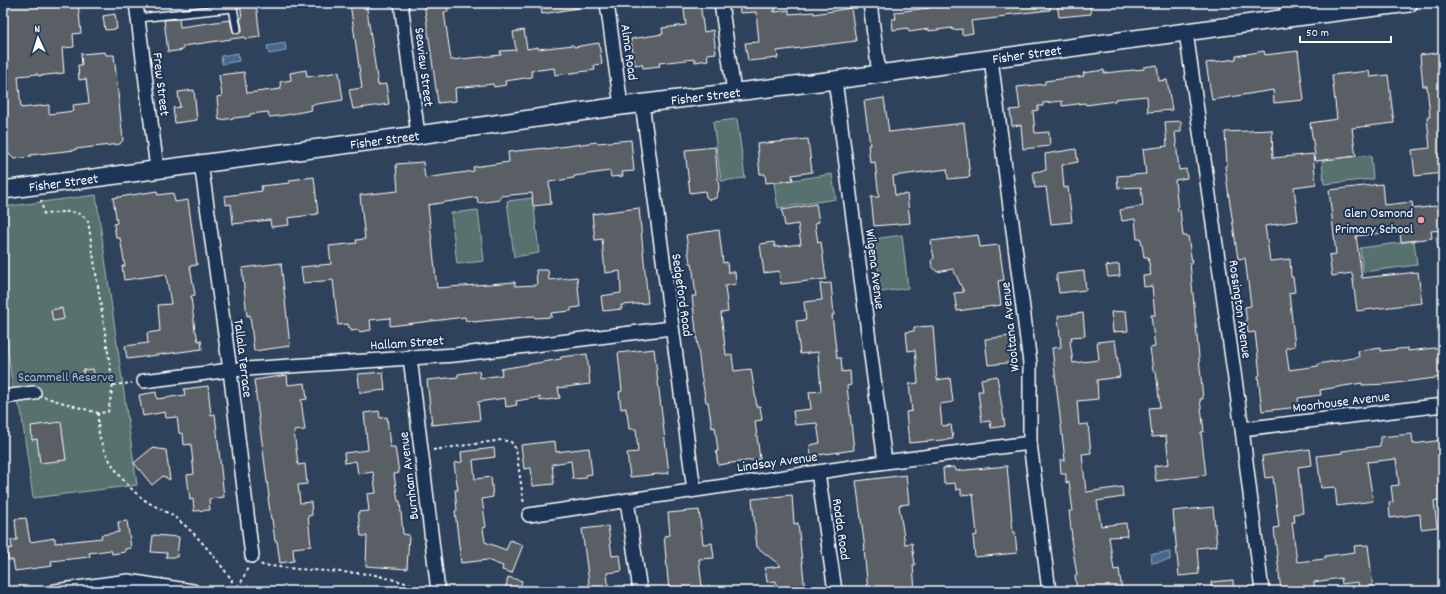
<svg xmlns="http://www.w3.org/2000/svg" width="1446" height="594" font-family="Dekko,sans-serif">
<rect width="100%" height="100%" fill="#2f425b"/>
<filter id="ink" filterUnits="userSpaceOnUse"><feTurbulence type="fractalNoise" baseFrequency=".025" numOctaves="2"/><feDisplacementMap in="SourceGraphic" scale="8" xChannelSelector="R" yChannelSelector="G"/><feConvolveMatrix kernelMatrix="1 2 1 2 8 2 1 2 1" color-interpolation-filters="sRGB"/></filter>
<g filter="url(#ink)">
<g fill="#56716e" stroke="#aab8b6">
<path d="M737 119 745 178 721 181 713 122Z"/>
<path d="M1371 155 1373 179 1324 184 1322 160Z"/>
<path d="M832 174 836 199 778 208 774 183Z"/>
<path d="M96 195 137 485 33 498 21 410 13 393 3 307V207Z"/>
<path d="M533 198 539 253 514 257 507 201Z"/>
<path d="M478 210 484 261 457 264 451 213Z"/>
<path d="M902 235 908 288 881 292 874 239Z"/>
<path d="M1443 235V283L1436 237Z"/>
<path d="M1414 241 1417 265 1363 272 1360 248Z"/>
</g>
<g fill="#46688d" stroke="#90a4bb">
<path d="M285 43 286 51 269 54 267 46Z"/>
<path d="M238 53 239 61 222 64 221 56Z"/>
<path d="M1170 552V560L1152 563 1151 554Z"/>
</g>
<g fill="#5a5f65" stroke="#fff">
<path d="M3 3H78L81 33 73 34 74 47 62 48 64 73 38 76V74L18 76 21 108 49 105V114L74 111 73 105 89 103 86 79 79 80 78 65H82L81 54 105 52 106 55H114L123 140 120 144 75 149V150L30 155V157L14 159 3 148Z"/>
<path d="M240 3H256L260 37 245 39V37L183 46V50L168 52 164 20 179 19 180 27 230 20 233 32 238 34 242 31V28L240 18H242Z"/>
<path d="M350 3H366L378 85 386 84 389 104 353 109 349 90 362 88Z"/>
<path d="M424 3H447L448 12H444L451 60 501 55 500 51 516 50 513 32 524 30 527 49 538 47V49L573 45 574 47 599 43 602 64 594 65 595 70 555 75 554 68 531 71 532 77 505 81 506 85 494 87 493 84 455 88 456 101 438 103Z"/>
<path d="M540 3H578V8L542 14Z"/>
<path d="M683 3H700L704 32 713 30 716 53 707 54 708 60 695 62V59L659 63 660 66 643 68 642 64 635 65 631 39 663 34 662 28 686 25Z"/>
<path d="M739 3H775L776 10H774V12L789 10V14L814 12V14L851 8 856 41 777 51 778 58 748 61 745 43 759 42 756 12 740 13Z"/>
<path d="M928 3H1050V10L1005 15 1006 17 971 21 973 33 962 35V29L952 30V28L929 31V29L909 32 908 28 893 30 892 19H896L895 12 929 8Z"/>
<path d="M1057 3H1090L1091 14 1059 17Z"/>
<path d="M115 14 117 29 105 30 103 16Z"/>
<path d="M1264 51 1265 55 1298 51 1304 100 1274 103 1273 90 1212 100 1206 63 1236 59V56Z"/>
<path d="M1443 52V173L1415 176 1412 150 1430 148 1427 117H1430L1427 86H1423L1420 55Z"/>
<path d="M1157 65 1159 81 1167 80 1172 110 1148 112 1147 96 1115 99V101L1086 105 1085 103 1062 106V101L1043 103V106H1038V110L1033 111 1035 133 1049 132 1050 146 1023 149 1021 125 1012 126 1010 110 1020 109 1017 87 1045 84V81L1084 76 1083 73 1104 70V73L1144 69V67Z"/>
<path d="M306 70 307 77 339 72 343 100 311 105 312 110 280 116 269 117 268 112 250 114V116L219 120 217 97 222 96 219 75 244 72 247 93 281 89 280 82 291 80 290 73Z"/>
<path d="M1369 71 1370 77 1388 75 1394 123 1352 128 1356 156 1316 161 1310 123 1337 119 1332 75Z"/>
<path d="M194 90 197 120 175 123 173 108 180 107 178 92Z"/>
<path d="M884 98 889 132 964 123 970 177 948 179 947 169 893 176 895 195 907 194 910 223 874 226 871 197H879L875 162 870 163 868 145H870L864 101Z"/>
<path d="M1181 121V132H1175L1179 170 1186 169 1187 178 1175 180 1178 211 1180 210 1183 236H1188L1192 263H1190L1203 399H1200L1204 432H1201L1206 475 1156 481 1154 466 1169 464 1166 436 1152 437 1149 408 1160 407 1156 371H1153L1150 348 1155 347 1151 315H1155L1152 286 1144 287 1143 276 1151 275 1148 257H1144L1141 239H1137L1135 219 1122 221 1120 210 1143 206 1141 187 1118 188 1117 176 1146 174 1143 149 1167 146 1165 122Z"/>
<path d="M1272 130 1273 158 1313 154 1316 184 1294 187 1298 221 1265 226 1270 261 1290 259 1291 277H1293L1295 292 1289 293 1295 346 1286 348 1289 370 1318 366V364L1359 357 1358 351 1381 348V351L1408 348V351L1443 347V377L1389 384 1362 385V383L1320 390 1321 395 1298 398 1299 407 1262 411 1258 376 1260 375 1255 332 1248 333 1245 307 1251 306 1245 258 1238 259 1228 190 1225 166 1227 165 1225 132Z"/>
<path d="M808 139 812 172 792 175 793 180 766 183 765 174H760L757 144Z"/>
<path d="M631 140 634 171 622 172 623 176 611 177 610 171 574 176V178L549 182 551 204 533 206 532 193 500 196V200L478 203 477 197 428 205 437 288 515 282V286L537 285 536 270H548L549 280 577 277 580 307 571 308V311L551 313 552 317 535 318 534 316 473 322V320L466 321 465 317 390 326V318L370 320 371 330 359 332V330L351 331V328H349L348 324 338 325 333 280 303 283 301 267 331 264 329 246 357 243 356 240 365 239 360 195 398 191 396 164 423 162 425 178 474 171 473 167 509 162 508 152 545 148V149L597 142V143Z"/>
<path d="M715 147 719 189 716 198 710 200 706 197 705 191 690 193 685 150Z"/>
<path d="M1076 149 1078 162 1062 165 1064 188 1068 187 1072 222 1051 224 1046 187 1035 188 1033 172 1046 170 1045 154Z"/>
<path d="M314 177 318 214 288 218 289 225 271 227 270 220 233 224 231 204 226 205 225 196 262 191 261 186 290 183V180Z"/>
<path d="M1382 184 1384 205 1412 202 1413 209 1443 205V230L1431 231 1432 238 1401 242 1400 231 1356 236 1362 278 1418 272 1422 303 1357 311 1352 273 1332 276 1329 255 1336 254 1329 190Z"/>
<path d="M157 191 158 195 173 193 175 202 188 200 197 265 190 266 195 295 191 296 195 331H196L198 341 201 340 202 349 127 359 125 346 148 343 147 333 160 331 158 305 171 304 166 274 124 280 122 266H125L120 238H116L114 224 117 223 113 198Z"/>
<path d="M816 204 819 222 815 223 818 243 821 242 826 279 781 284 779 271 764 273 760 244 774 242 775 247 801 244 798 224 785 226 782 210Z"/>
<path d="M639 208 648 303 621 305 622 309 603 311 601 296 621 293 620 271 605 273 602 239 595 240 592 214Z"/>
<path d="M719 230 723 263 727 262 728 272H735L736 284 725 286 728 312 721 313 726 355H732L734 371 751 369 757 407 760 406 762 420 755 421 760 459 718 465 716 451H718L715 427 712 428 708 402H706L701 374 692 296H696L692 263H690L686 235Z"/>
<path d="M978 235 980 247 999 245 1004 280 998 281 1001 305 957 311 954 293 964 292 953 269 937 272 932 266 931 261 934 258 931 241Z"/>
<path d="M281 263 290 346 254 351 250 315 247 316 242 268Z"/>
<path d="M1119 264 1120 276 1108 277 1106 266Z"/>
<path d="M1084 271 1086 290 1059 293 1056 274Z"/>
<path d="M831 283 834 315H832L837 358H841L842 372 850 371 851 385 847 386 854 450 811 456 810 445 820 443 817 423 795 425 793 411 811 409 809 392 821 391 818 352 800 354 796 321 806 320 804 302 822 300 820 284Z"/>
<path d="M62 308 64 319 53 321 51 310Z"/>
<path d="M1126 311 1128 331 1113 332 1111 312Z"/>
<path d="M1083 313 1085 336 1071 337 1072 341H1070L1073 363 1099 360 1097 342 1115 340 1120 377 1097 380 1098 399 1077 401 1079 425 1088 424 1091 453 1082 454 1086 492 1122 487 1123 497 1097 501 1101 526 1126 523 1127 536 1109 537 1114 570 1119 569 1122 591H1077L1075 575H1077L1071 539 1072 538 1069 511H1073L1069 482 1066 483V474H1061L1060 460H1065L1052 348 1061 347 1058 316Z"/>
<path d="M933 326 937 380 950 378 953 402 940 404 942 426 951 425 953 439 909 443 906 412 912 411 909 384 918 383 915 350 908 351 906 332 914 331V327Z"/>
<path d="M1011 336 1015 362 988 365 985 339Z"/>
<path d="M654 349 669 473 630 477 627 453 638 452 636 429H629L627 412H626V408L621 409 619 392 622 391 618 353Z"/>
<path d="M587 354 590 384 558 388 560 398 540 401V397L516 401 517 405 506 407 505 398 478 402 480 420 432 425 427 380 458 377V374L479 371 480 378 502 375 501 369 561 359V357Z"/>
<path d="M93 369 95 380 85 382 83 370Z"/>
<path d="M383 372 385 390 360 393 358 374Z"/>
<path d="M287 375 288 385 305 383 307 399 301 400 305 430 294 431 298 465 305 464 307 484 298 485 300 503 311 502 312 515 308 516 311 546 293 548 294 561 280 563 277 541H275L272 519H271L268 497H269L254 380Z"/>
<path d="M997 376 1005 426 991 428 990 421 982 422 978 391H983L981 379Z"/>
<path d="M208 386 211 415 215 414 224 497 209 499 210 510 194 511 193 499 190 500 187 475 194 474 191 444 184 445 183 434 179 433 177 417 166 418 165 412 143 416 139 395 156 392 157 399 185 395 184 389Z"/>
<path d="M379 411 380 418 387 417 390 447H395L399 473 394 474 398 501H400L403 534 409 535 407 569 366 566 367 536H361L358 512 369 511 367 494 376 493 373 472 358 474 356 461 345 463 344 453 368 450 364 413Z"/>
<path d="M61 422 66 460 40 463 37 439 32 440 31 426Z"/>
<path d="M1412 434 1413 444 1443 440V499L1434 501 1437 527 1421 529 1420 514 1390 518 1389 503 1393 502 1391 486 1399 485 1396 459 1367 462 1373 501 1337 506 1335 487 1321 488 1317 456 1342 453V451L1380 446V437Z"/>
<path d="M555 441 556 452 589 448 592 474 586 475V478L573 479 571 461 552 464 554 484 533 486 531 468 524 469 521 445Z"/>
<path d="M152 448 166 450 170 480 163 476 152 485 134 463Z"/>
<path d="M494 448 495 457 473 460 475 479 491 477 493 497 482 499 486 527 483 528 485 542 506 550 510 540 523 545 512 573 502 570 503 566 487 560 461 563 455 511 457 510 455 490H458L454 463 462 462 461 452Z"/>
<path d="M1310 449 1312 465 1298 467 1303 513 1294 514 1295 522H1292L1297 562 1325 559V556L1355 552 1354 546 1368 545 1373 588 1359 589 1358 582 1342 584 1341 578 1314 582 1315 591H1303V588L1281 591 1274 528 1279 527 1273 477 1265 478 1262 456Z"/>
<path d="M1007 466 1013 532H1015L1017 553 975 557 973 536 977 535 973 494 961 495V489L956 490 955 483 944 484 943 468 955 467 956 471Z"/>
<path d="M906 475 909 504 899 505 905 544 912 543 915 565H913L915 591H868L864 549H865L856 481Z"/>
<path d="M792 495 794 524 798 523 805 591H777L776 581 767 582 765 568 781 566 757 547 752 499Z"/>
<path d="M1213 507 1217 546 1197 548 1199 574 1179 576 1173 511Z"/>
<path d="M699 510 703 544 712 543 714 558 699 559 702 587 688 589V591H669L664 536 670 535 668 513Z"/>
<path d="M26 518 30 542 55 538V543L102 538 101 535 119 532 118 522 127 521 131 548 125 549V552L112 554 111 550 89 553 90 557 51 561 52 566 15 571 13 560H8L6 549 12 548 11 540H17L15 519Z"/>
<path d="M608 526 612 556 620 555 622 571 607 573 609 591H590L582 529Z"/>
<path d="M153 535 179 537 177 557H166L167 553 151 552Z"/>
<path d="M508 577 522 581 519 591H505Z"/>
<path d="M1233 580 1234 591H1212L1211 582Z"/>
</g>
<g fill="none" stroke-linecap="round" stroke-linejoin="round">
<g stroke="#fff" stroke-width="10">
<g id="service">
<path d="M233 8 237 29"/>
<path d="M138 18 233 8 232 3"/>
</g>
</g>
<g stroke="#fff" stroke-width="16">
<g id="minor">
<path d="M136 3 157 169"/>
<path d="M401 3 418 135"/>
<path d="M607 3 621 106"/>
<path d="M721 3 734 92"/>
<path d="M870 3 879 74"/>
<path d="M1286 3 1288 18"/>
<path d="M1186 32 1242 429 1262 591"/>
<path d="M991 59 1030 363V443L1049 591"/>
<path d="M835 80 885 462"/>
<path d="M642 103 694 490"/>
<path d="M201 163 230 370 252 556"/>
<path d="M410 357 438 591"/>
<path d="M144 381 230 370 455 355 671 328"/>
<path d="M3 397 34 393"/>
<path d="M1242 429 1443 405"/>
<path d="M818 472 835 591"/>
<path d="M627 500 640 591"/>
<path d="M529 515 885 462 1030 443"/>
<path d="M55 591 128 581 193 591"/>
</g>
</g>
<g stroke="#fff" stroke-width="20">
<g id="tertiary">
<path id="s1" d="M3 190 418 135 621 106 835 80 1288 18 1409 3"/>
</g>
</g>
<g stroke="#fff" stroke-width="2" stroke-dasharray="3 3" stroke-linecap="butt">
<path d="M41 200 44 214C60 213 77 207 88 221L113 385 108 412 98 413 44 397"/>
<path d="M113 385 132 383"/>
<path d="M98 413C98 420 98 427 99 434 105 460 128 491 151 504 162 510 172 514 182 523 201 539 217 560 232 580L230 591"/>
<path d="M433 450 502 440 511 442 516 449 524 505"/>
<path d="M261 564 262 565 297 569 371 574 425 588"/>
<path d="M233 591 241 583 248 567"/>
</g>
<use href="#service" stroke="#1d3557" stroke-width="7"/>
<use href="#minor" stroke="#1d3557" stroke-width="13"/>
<use href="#tertiary" stroke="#1d3557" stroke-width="17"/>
</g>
</g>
<circle fill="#ff9aa2" stroke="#1d3557" stroke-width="1.5" cx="1421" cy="220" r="4"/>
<g text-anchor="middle" stroke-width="4" stroke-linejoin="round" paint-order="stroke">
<g font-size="14" fill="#fff" stroke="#1d3557">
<text transform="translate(630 52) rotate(82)" y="5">Alma Road</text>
<text dy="5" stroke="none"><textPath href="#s1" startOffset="1033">Fisher Street</textPath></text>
<text transform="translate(425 67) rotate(83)" y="5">Seaview Street</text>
<text transform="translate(162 84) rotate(83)" y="5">Frew Street</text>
<text dy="5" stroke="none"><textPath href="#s1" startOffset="709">Fisher Street</textPath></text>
<text dy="5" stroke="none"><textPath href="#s1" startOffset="385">Fisher Street</textPath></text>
<text dy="5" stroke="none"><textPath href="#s1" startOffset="61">Fisher Street</textPath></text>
<text transform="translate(876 269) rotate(83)" y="5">Wilgena Avenue</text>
<text transform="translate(683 295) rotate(82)" y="5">Sedgeford Road</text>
<text transform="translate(1241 309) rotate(82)" y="5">Rossington Avenue</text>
<text transform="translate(1009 327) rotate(-96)" y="5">Wooltana Avenue</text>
<text transform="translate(407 342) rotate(-4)" y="5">Hallam Street</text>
<text transform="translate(244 358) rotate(83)" y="5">Tallala Terrace</text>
<text transform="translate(1341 401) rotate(-7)" y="5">Moorhouse Avenue</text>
<text transform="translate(777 461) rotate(-8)" y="5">Lindsay Avenue</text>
<text transform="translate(408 476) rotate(-97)" y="5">Burnham Avenue</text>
<text transform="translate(842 529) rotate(82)" y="5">Rodda Road</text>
</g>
<g font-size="14" fill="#fff" stroke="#1d3557" text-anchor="end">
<text x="1413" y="217">Glen Osmond<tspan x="1413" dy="16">Primary School</tspan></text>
</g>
<g font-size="14" fill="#b3bfbe" stroke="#1d3557">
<text x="66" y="381">Scammell Reserve</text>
</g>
</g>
<rect width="1446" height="594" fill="none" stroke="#1d3557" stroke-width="16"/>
<rect x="8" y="8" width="1430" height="578" fill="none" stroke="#fff" stroke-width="1.5" filter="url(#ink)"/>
<g transform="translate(38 38) rotate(356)" stroke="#1d3557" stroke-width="3" paint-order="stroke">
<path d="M0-3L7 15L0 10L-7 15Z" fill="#ffffff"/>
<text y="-6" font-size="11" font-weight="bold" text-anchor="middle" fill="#ffffff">N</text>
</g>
<path d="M1300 36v6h91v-6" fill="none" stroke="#ffffff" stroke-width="2"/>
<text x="1306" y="36" font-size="12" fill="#ffffff" stroke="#1d3557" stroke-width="3" paint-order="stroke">50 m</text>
</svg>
